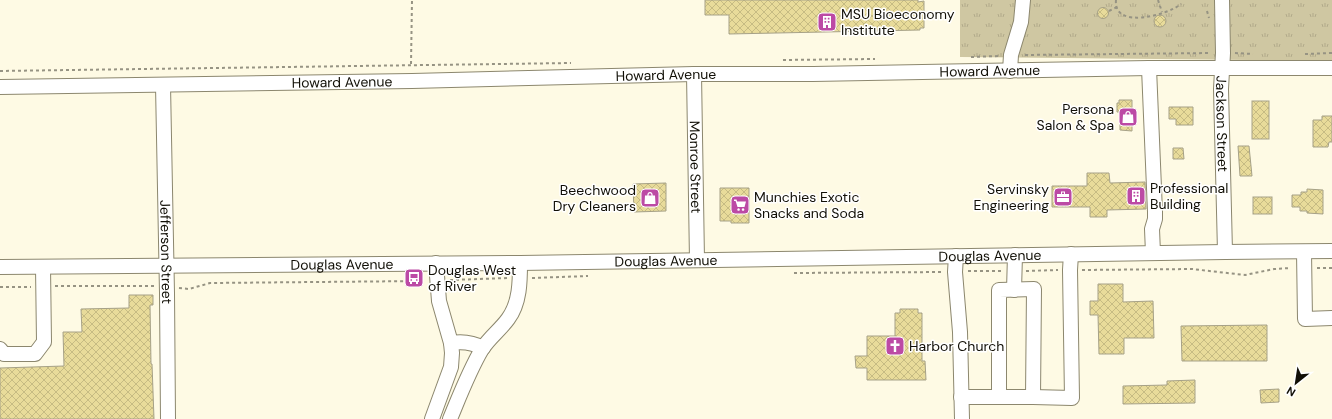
<svg xmlns="http://www.w3.org/2000/svg" width="1332" height="419" font-family="'DM Sans',sans-serif">
<defs>
<pattern id="grass-tufts" width="24" height="20" patternUnits="userSpaceOnUse"><rect width="24" height="20" fill="#cfc7a2"/><path d="M3 7l-1-3M5 7V3M7 7l1-3M15 17l-1-3M17 17v-4M19 17l1-3" fill="none" stroke="#b1aa8a"/></pattern>
<pattern id="building-cross-hatch" width="8" height="8" patternUnits="userSpaceOnUse"><rect width="8" height="8" fill="#e8db9a"/><path d="M0 0l8 8M0 8l8-8" fill="none" stroke="#c6bb83"/></pattern>
</defs>
<rect width="100%" height="100%" fill="#fefae4"/>
<path fill="url(#grass-tufts)" d="M960 0H1332V61L960 57Z"/>
<g fill="url(#building-cross-hatch)" stroke="#a6a187">
<path d="M705 0H918V2L924 1V28H920V30L729 34V15H705Z"/>
<circle cx="1103" cy="13" r="5.5"/>
<circle cx="1160" cy="21" r="6"/>
<path d="M1119 100H1132V111H1135L1136 122H1132V131L1120 130V112H1117V103H1119Z"/>
<rect x="1252" y="101" width="17" height="38"/>
<path d="M1169 107H1193V125H1176V119H1169Z"/>
<path d="M1322 116H1332V142H1329L1328 147H1313V120H1322Z"/>
<path d="M1238 146H1249L1252 176H1240Z"/>
<path d="M1173 148H1183L1184 159H1173Z"/>
<path d="M1087 173H1109L1110 183 1145 182 1146 209 1107 210V217H1090V207H1052V186H1087Z"/>
<path d="M666 183V211L634 212 633 184Z"/>
<path d="M720 188H749V223H731V221H720Z"/>
<path d="M1307 189 1323 190V214L1307 213V211H1300V207H1292V195H1301V192H1307Z"/>
<rect x="1253" y="197" width="19" height="17"/>
<path d="M1098 284H1123V302L1153 301 1154 338H1124V354H1099L1098 315H1090V301H1098Z"/>
<path d="M129 295H153V305H150L151 364H152L154 419H0V368L64 366 63 332H82L81 309 129 308Z"/>
<path d="M900 309H918V313H922V361H925L926 380H867V368H856L855 356H867V336H895V313H900Z"/>
<path d="M1267 325V361H1182L1181 326Z"/>
<path d="M1195 380V403L1123 404V386L1167 385V381Z"/>
<path d="M1279 389V402L1261 403 1260 390Z"/>
</g>
<g fill="none" stroke-linecap="round" stroke-linejoin="round">
<g stroke="#8c876e" stroke-width="16">
<g id="minor">
<path id="s1" d="M1222 0 1223 53 1221 89 1225 252"/>
<path d="M1149 68 1155 212V219L1152 229 1153 253"/>
<path d="M1010 71 1011 55 1021 22 1023 0"/>
<path id="s2" d="M694 74 697 260"/>
<path id="s3" d="M163 85 167 293 168 419"/>
<path id="s4" d="M0 87 412 81 694 74H813L1149 68H1332"/>
<path d="M1304 252 1305 319 1332 318"/>
<path d="M956 256 955 272 960 332 962 419"/>
<path id="s5" d="M0 267 520 263 1225 252 1332 251"/>
<path d="M1014 290 1015 255"/>
<path d="M451 343C463 341 472 342 483 348"/>
<path d="M0 349 4 354H35L44 342 43 267"/>
<path d="M961 397H1033L1034 289 999 290V397"/>
<path d="M1033 397 1072 398 1070 270 1071 254"/>
<path d="M432 419 451 367 452 353 451 343 439 301 436 263"/>
<path d="M450 419C460 395 469 371 482 349 490 337 500 330 508 319 520 303 520 281 520 263"/>
</g>
</g>
<g stroke="#969383" stroke-width="2" stroke-dasharray="3 3" stroke-linecap="butt">
<path d="M1116 0C1113 30 1168 15 1181 4"/>
<path d="M1158 0 1162 12"/>
<path d="M1109 11 1117 7"/>
<path d="M1207 11 1209 18"/>
<path d="M1235 53 1253 54"/>
<path d="M1305 54 1332 53"/>
<path d="M1025 55 1211 53"/>
<path d="M971 57 999 56"/>
<path d="M783 60 875 59"/>
<path d="M411 64 412 0"/>
<path d="M0 71 571 63"/>
<path d="M1317 268H1332"/>
<path d="M1082 270 1192 269 1245 275 1274 269 1291 268"/>
<path d="M968 271H1002"/>
<path d="M1026 271 1058 270"/>
<path d="M794 273 942 272"/>
<path d="M532 278 588 276"/>
<path d="M450 280 508 278"/>
<path d="M55 286H155"/>
<path d="M0 287H31"/>
<path d="M179 288 189 289 210 283 424 281"/>
</g>
<use href="#minor" stroke="#fff" stroke-width="14"/>
</g>
<defs>
<g id="building-square" transform="scale(1)"><rect x="-9" y="-9" width="18" height="18" rx="4" fill="#bc4aa5" stroke="#fff"/><path d="M-4-6H4V6H1V3H-1V6H-4ZM-2.5-4.3h1.7v1.8h-1.7ZM.8-4.3h1.7v1.8H.8ZM-2.5-1h1.7V.8h-1.7ZM.8-1h1.7V.8H.8Z" fill="#fff"/></g>
<g id="shop-square" transform="scale(1)"><rect x="-9" y="-9" width="18" height="18" rx="4" fill="#bc4aa5" stroke="#fff"/><path d="M-5-2.5h2.3a2.7 3.5 0 0 1 5.4 0H5L5.5 6h-11ZM-1.5-2.5h3a1.5 2.3 0 0 0-3 0Z" fill="#fff"/></g>
<g id="office-square" transform="scale(1)"><rect x="-9" y="-9" width="18" height="18" rx="4" fill="#bc4aa5" stroke="#fff"/><path d="M-6-3h4V-5.5h4V-3h4V5H-6ZM-1-4.5V-3h2v-1.5ZM-6 0V1H6V0Z" fill="#fff"/></g>
<g id="supermarket-square" transform="scale(1)"><rect x="-9" y="-9" width="18" height="18" rx="4" fill="#bc4aa5" stroke="#fff"/><path d="M-6-5.5h2.5l.6 2H6L4.5 2H-2.5L-4.4-4H-6ZM-1.5 3.2a1.3 1.3 0 1 0 .1 0ZM3 3.2a1.3 1.3 0 1 0 .1 0Z" fill="#fff"/></g>
<g id="bus-square" transform="scale(1)"><rect x="-9" y="-9" width="18" height="18" rx="4" fill="#bc4aa5" stroke="#fff"/><path d="M-5-6H5V4H4V6H2V4H-2V6H-4V4H-5ZM-3.5-4V0h7V-4ZM-3.5 1.2v1.5H-2V1.2ZM2 1.2v1.5H3.5V1.2Z" fill="#fff"/></g>
<g id="church-square" transform="scale(1)"><rect x="-9" y="-9" width="18" height="18" rx="4" fill="#bc4aa5" stroke="#fff"/><path d="M-1.2-6h2.4v3.5h3.3v2.4h-3.3V6h-2.4V-.1h-3.3v-2.4h3.3Z" fill="#fff"/></g>
</defs>
<g fill-rule="evenodd">
<use href="#building-square" x="827" y="22"/>
<use href="#shop-square" x="1128" y="117"/>
<use href="#building-square" x="1136" y="196"/>
<use href="#office-square" x="1063" y="197"/>
<use href="#shop-square" x="650" y="198"/>
<use href="#supermarket-square" x="740" y="205"/>
<use href="#bus-square" x="414" y="278"/>
<use href="#church-square" x="895" y="346"/>
</g>
<g text-anchor="middle" stroke-width="3" stroke-linejoin="round" paint-order="stroke">
<g font-size="14" fill="#110f06" stroke="#fff" text-anchor="start">
<text x="841" y="19">MSU Bioeconomy<tspan x="841" dy="16">Institute</tspan></text>
<text x="1114" y="114" text-anchor="end">Persona<tspan x="1114" dy="16">Salon &amp; Spa</tspan></text>
<text x="1150" y="193">Professional<tspan x="1150" dy="16">Building</tspan></text>
<text x="1049" y="194" text-anchor="end">Servinsky<tspan x="1049" dy="16">Engineering</tspan></text>
<text x="636" y="195" text-anchor="end">Beechwood<tspan x="636" dy="16">Dry Cleaners</tspan></text>
<text x="754" y="202">Munchies Exotic<tspan x="754" dy="16">Snacks and Soda</tspan></text>
<text x="428" y="275">Douglas West<tspan x="428" dy="16">of River</tspan></text>
<text x="909" y="351">Harbor Church</text>
</g>
<g font-size="14" fill="#110f06" stroke="#fff">
<text dy="5" stroke="none"><textPath href="#s4" startOffset="990">Howard Avenue</textPath></text>
<text dy="5" stroke="none"><textPath href="#s4" startOffset="666">Howard Avenue</textPath></text>
<text dy="5" stroke="none"><textPath href="#s4" startOffset="342">Howard Avenue</textPath></text>
<text dy="5" stroke="none"><textPath href="#s1" startOffset="124">Jackson Street</textPath></text>
<text dy="5" stroke="none"><textPath href="#s2" startOffset="93">Monroe Street</textPath></text>
<text dy="5" stroke="none"><textPath href="#s3" startOffset="167">Jefferson Street</textPath></text>
<text dy="5" stroke="none"><textPath href="#s5" startOffset="990">Douglas Avenue</textPath></text>
<text dy="5" stroke="none"><textPath href="#s5" startOffset="666">Douglas Avenue</textPath></text>
<text dy="5" stroke="none"><textPath href="#s5" startOffset="342">Douglas Avenue</textPath></text>
</g>
</g>
<g transform="translate(1296 383) rotate(210)" stroke="#ffffff" stroke-width="3" paint-order="stroke">
<path d="M0-3L7 15L0 10L-7 15Z" fill="#110f06"/>
<text y="-6" font-size="11" font-weight="bold" text-anchor="middle" fill="#110f06">N</text>
</g>
</svg>
